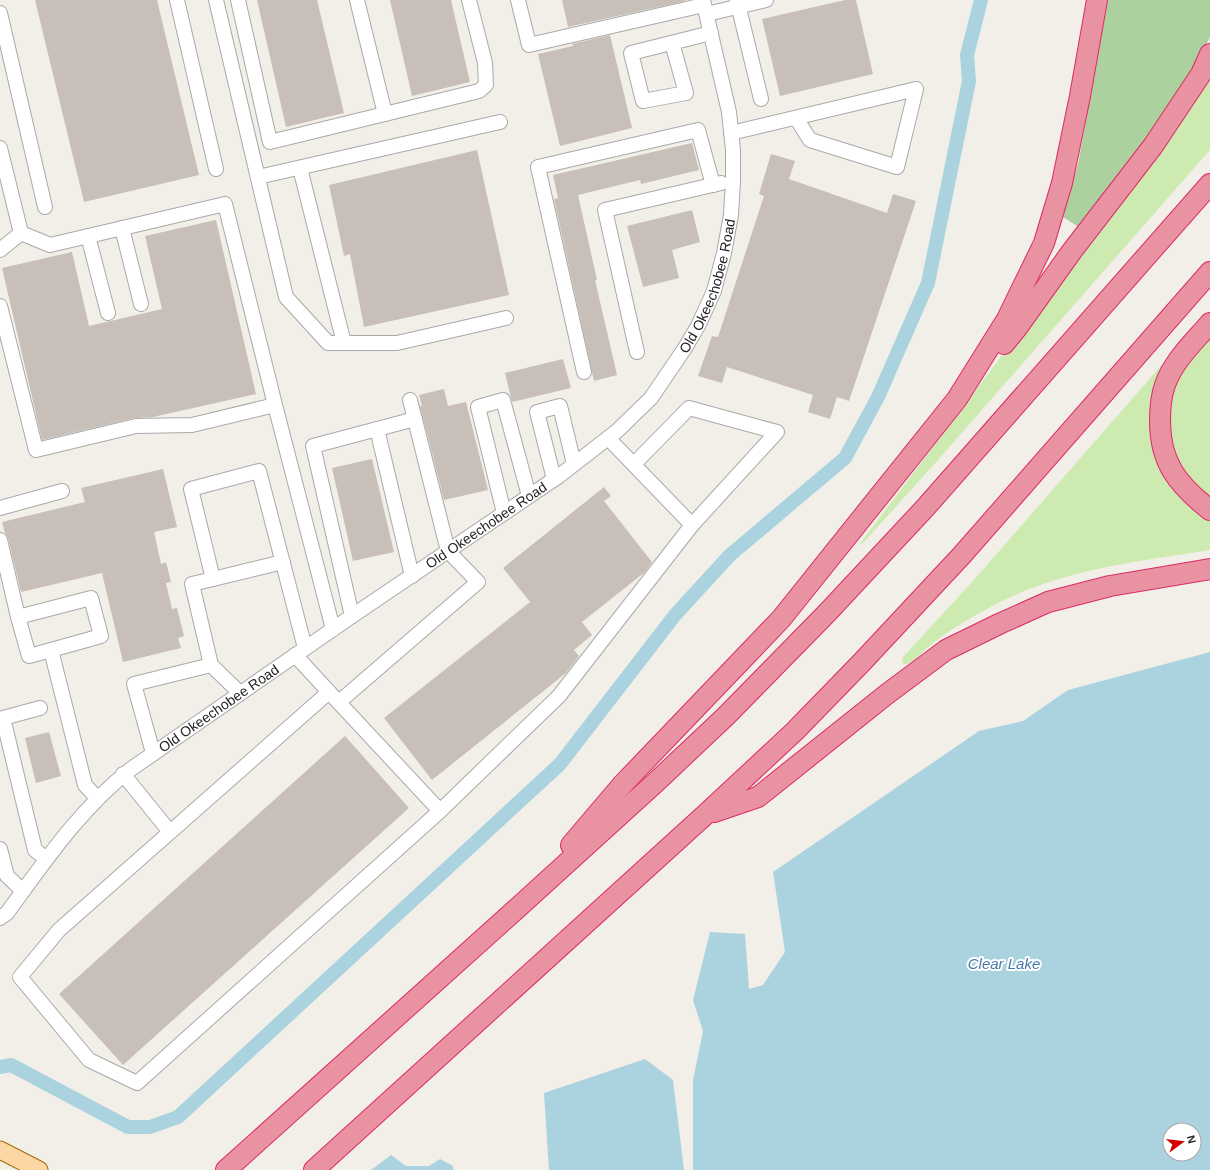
<svg xmlns="http://www.w3.org/2000/svg" width="1210" height="1170" font-family="Helvetica,sans-serif">
<rect width="100%" height="100%" fill="#f2efe9"/>
<g fill="#cdebb0">
<path d="M1210 77V150L938 460 864 542 859 545 1015 338 1166 142 1193 104Z"/>
<path d="M1210 338V502L1175 461 1167 415 1173 390 1180 375 1190 360Z"/>
<path d="M1167 359 1153 427 1210 516V550C1135 562 1064 569 996 604 972 617 948 630 927 648 921 653 911 666 903 664L902 661 903 657 972 582Z"/>
</g>
<path fill="#add19e" d="M1108 0H1210V37L1189 80 1166 113 1080 228 1063 217 1078 164Z"/>
<g fill="#aad3df" fill-rule="evenodd">
<path d="M1210 652V1170H693V1080L703 1031 693 1000 710 932 745 934 749 989 763 985 785 952 773 872 979 731 1023 721 1068 690ZM1170 1130H1194V1154H1170Z"/>
<path d="M645 1059 673 1080 684 1170H549L544 1093Z"/>
<path d="M391 1155 406 1166H429L440 1159 453 1166V1170H371Z"/>
</g>
<g fill="none" stroke-linecap="round" stroke-linejoin="round">
<path stroke="#aad3df" stroke-width="14" d="M0 1067 11 1065 128 1127H150L178 1117 560 764 675 615 730 555 845 458 878 397 928 283 969 81 967 55 981 0"/>
</g>
<g fill="#c7bfb8">
<path d="M35 0H157L199 175 84 202Z"/>
<path d="M257 0H317L344 113 286 127Z"/>
<path d="M390 0H451L470 82 412 96Z"/>
<path d="M562 0H685V1L568 27Z"/>
<path d="M845 0H856L873 74 780 96 762 19Z"/>
<path d="M610 35 632 128 560 146 538 54 573 46 572 44Z"/>
<path d="M692 143 699 170 641 184 640 180 578 195 597 280H595L617 375 594 381 554 199 558 198 553 175Z"/>
<path d="M477 150 509 295 364 327 350 254 344 256 329 185Z"/>
<path d="M771 154 795 161 789 179 887 213 893 194 916 201 849 401 837 397 830 419 808 412 813 395 727 367 722 383 698 376 712 336 718 337 764 196 759 194Z"/>
<path d="M692 210 700 242 672 250 679 278 643 287 627 226Z"/>
<path d="M216 220 256 394 153 417 134 418 42 440 2 268 72 252 89 326 162 309 145 236Z"/>
<path d="M563 359 571 388 512 402 505 373Z"/>
<path d="M444 389 448 406 466 402 488 490 444 500 420 406H422L419 395Z"/>
<path d="M372 459 394 552 353 561 332 468Z"/>
<path d="M163 469 177 527 154 532 161 564 166 562 171 582 166 583 172 609 177 608 184 636 178 638 181 648 123 662 102 573 21 592 8 538 5 533 2 522 85 502 81 488Z"/>
<path d="M604 487 611 496 604 501 652 562 645 572 582 622 592 635 574 650 579 656 566 673 432 780 384 718 530 602 503 568Z"/>
<path d="M49 732 61 776 36 783 25 738Z"/>
<path d="M345 736 409 808 123 1065 59 994Z"/>
</g>
<g fill="none" stroke-linecap="round" stroke-linejoin="round">
<g stroke="#a9a9a9" stroke-width="16">
<g id="minor">
<path d="M177 0 216 169"/>
<path d="M216 0 286 297 328 343H397L506 318"/>
<path d="M238 0 270 142 479 91 486 85 485 63 469 0"/>
<path d="M357 0 385 114"/>
<path d="M518 0 529 45 704 5"/>
<path d="M737 0 761 99"/>
<path d="M0 13 45 207"/>
<path d="M707 14 766 0"/>
<path d="M672 43 686 93 643 101 631 53 711 33"/>
<path d="M731 133 916 89 897 167 810 140 796 118"/>
<path d="M0 148 21 233"/>
<path d="M300 168 344 343"/>
<path d="M258 177 500 122"/>
<path d="M122 228 141 304"/>
<path d="M88 236 108 313"/>
<path d="M0 250 21 233"/>
<path d="M0 306 36 450 136 426 192 425 275 405 225 204 50 245 21 233"/>
<path d="M637 352 605 210 721 183"/>
<path d="M584 372 538 167 698 130 713 185"/>
<path d="M275 405 333 629"/>
<path d="M377 429 412 576"/>
<path d="M608 438 692 525 777 432 689 408 634 464"/>
<path d="M554 479 537 412 560 406 574 464"/>
<path d="M0 508 62 491"/>
<path d="M504 513 478 407 503 400 529 496"/>
<path d="M0 540 18 617 91 598 101 636 51 650 85 785 97 798"/>
<path d="M283 562 213 579 191 489 259 471 305 648"/>
<path d="M213 579 192 584 211 665 240 693"/>
<path d="M352 616 313 446 415 419"/>
<path d="M18 617 29 656 51 650"/>
<path d="M295 655 329 692"/>
<path d="M339 702 478 582 448 551 410 400"/>
<path d="M40 708 3 718 35 850 46 859"/>
<path d="M153 753 134 684 211 665"/>
<path d="M123 774 170 832"/>
<path d="M440 811 329 692 59 930 20 977 89 1060 137 1083 440 811 559 696 692 525"/>
<path d="M0 849 7 876 23 891"/>
<path id="s1" d="M0 918 7 913C45 861 80 809 131 769L352 616 559 476 617 431 651 398 685 348 698 326 714 291 724 253 731 215 733 181V150L729 112 703 0"/>
</g>
</g>
<g stroke="#a06b00" stroke-width="19">
<path id="major" d="M0 1150 39 1170"/>
</g>
<g stroke="#dc2a67" stroke-width="22">
<g id="highway">
<path d="M1210 323C1194 342 1173 361 1165 385 1161 396 1160 409 1160 421 1160 463 1178 485 1210 510"/>
<path d="M1004 344 1017 328 1072 251 1153 146 1201 74 1210 54"/>
<path d="M714 812 758 797 887 694 946 650 999 624 1048 602 1110 586 1210 569"/>
<path d="M571 845 622 785 781 619 957 399 1007 319 1044 243 1062 183 1080 96 1097 0"/>
<path d="M226 1170 513 912 656 782 726 716 827 613 925 508 1210 184"/>
<path d="M314 1170 706 814 795 731 863 661 962 555 1210 272"/>
</g>
</g>
<use href="#minor" stroke="#fff" stroke-width="14"/>
<use href="#major" stroke="#fcd6a4" stroke-width="17"/>
<use href="#highway" stroke="#e892a2" stroke-width="20"/>
</g>
<g text-anchor="middle" stroke-width="4" stroke-linejoin="round" paint-order="stroke">
<g font-size="14" fill="#222" stroke="#fff">
<text dy="5" stroke="none"><textPath href="#s1" startOffset="966">Old Okeechobee Road</textPath></text>
<text dy="5" stroke="none"><textPath href="#s1" startOffset="630">Old Okeechobee Road</textPath></text>
<text dy="5" stroke="none"><textPath href="#s1" startOffset="306">Old Okeechobee Road</textPath></text>
</g>
<g font-size="15" font-style="italic" fill="#4a7aab" stroke="#fff">
<text x="1004" y="969">Clear Lake</text>
</g>
</g>
<g transform="translate(1182 1142) rotate(75)"><circle r="19" fill="#ffffff" stroke="#a7a7a7"/>
<path d="M0-3L7 15L0 10L-7 15Z" fill="#d40000"/>
<text y="-6" font-size="11" font-weight="bold" text-anchor="middle" fill="#222222">N</text>
</g>
</svg>
